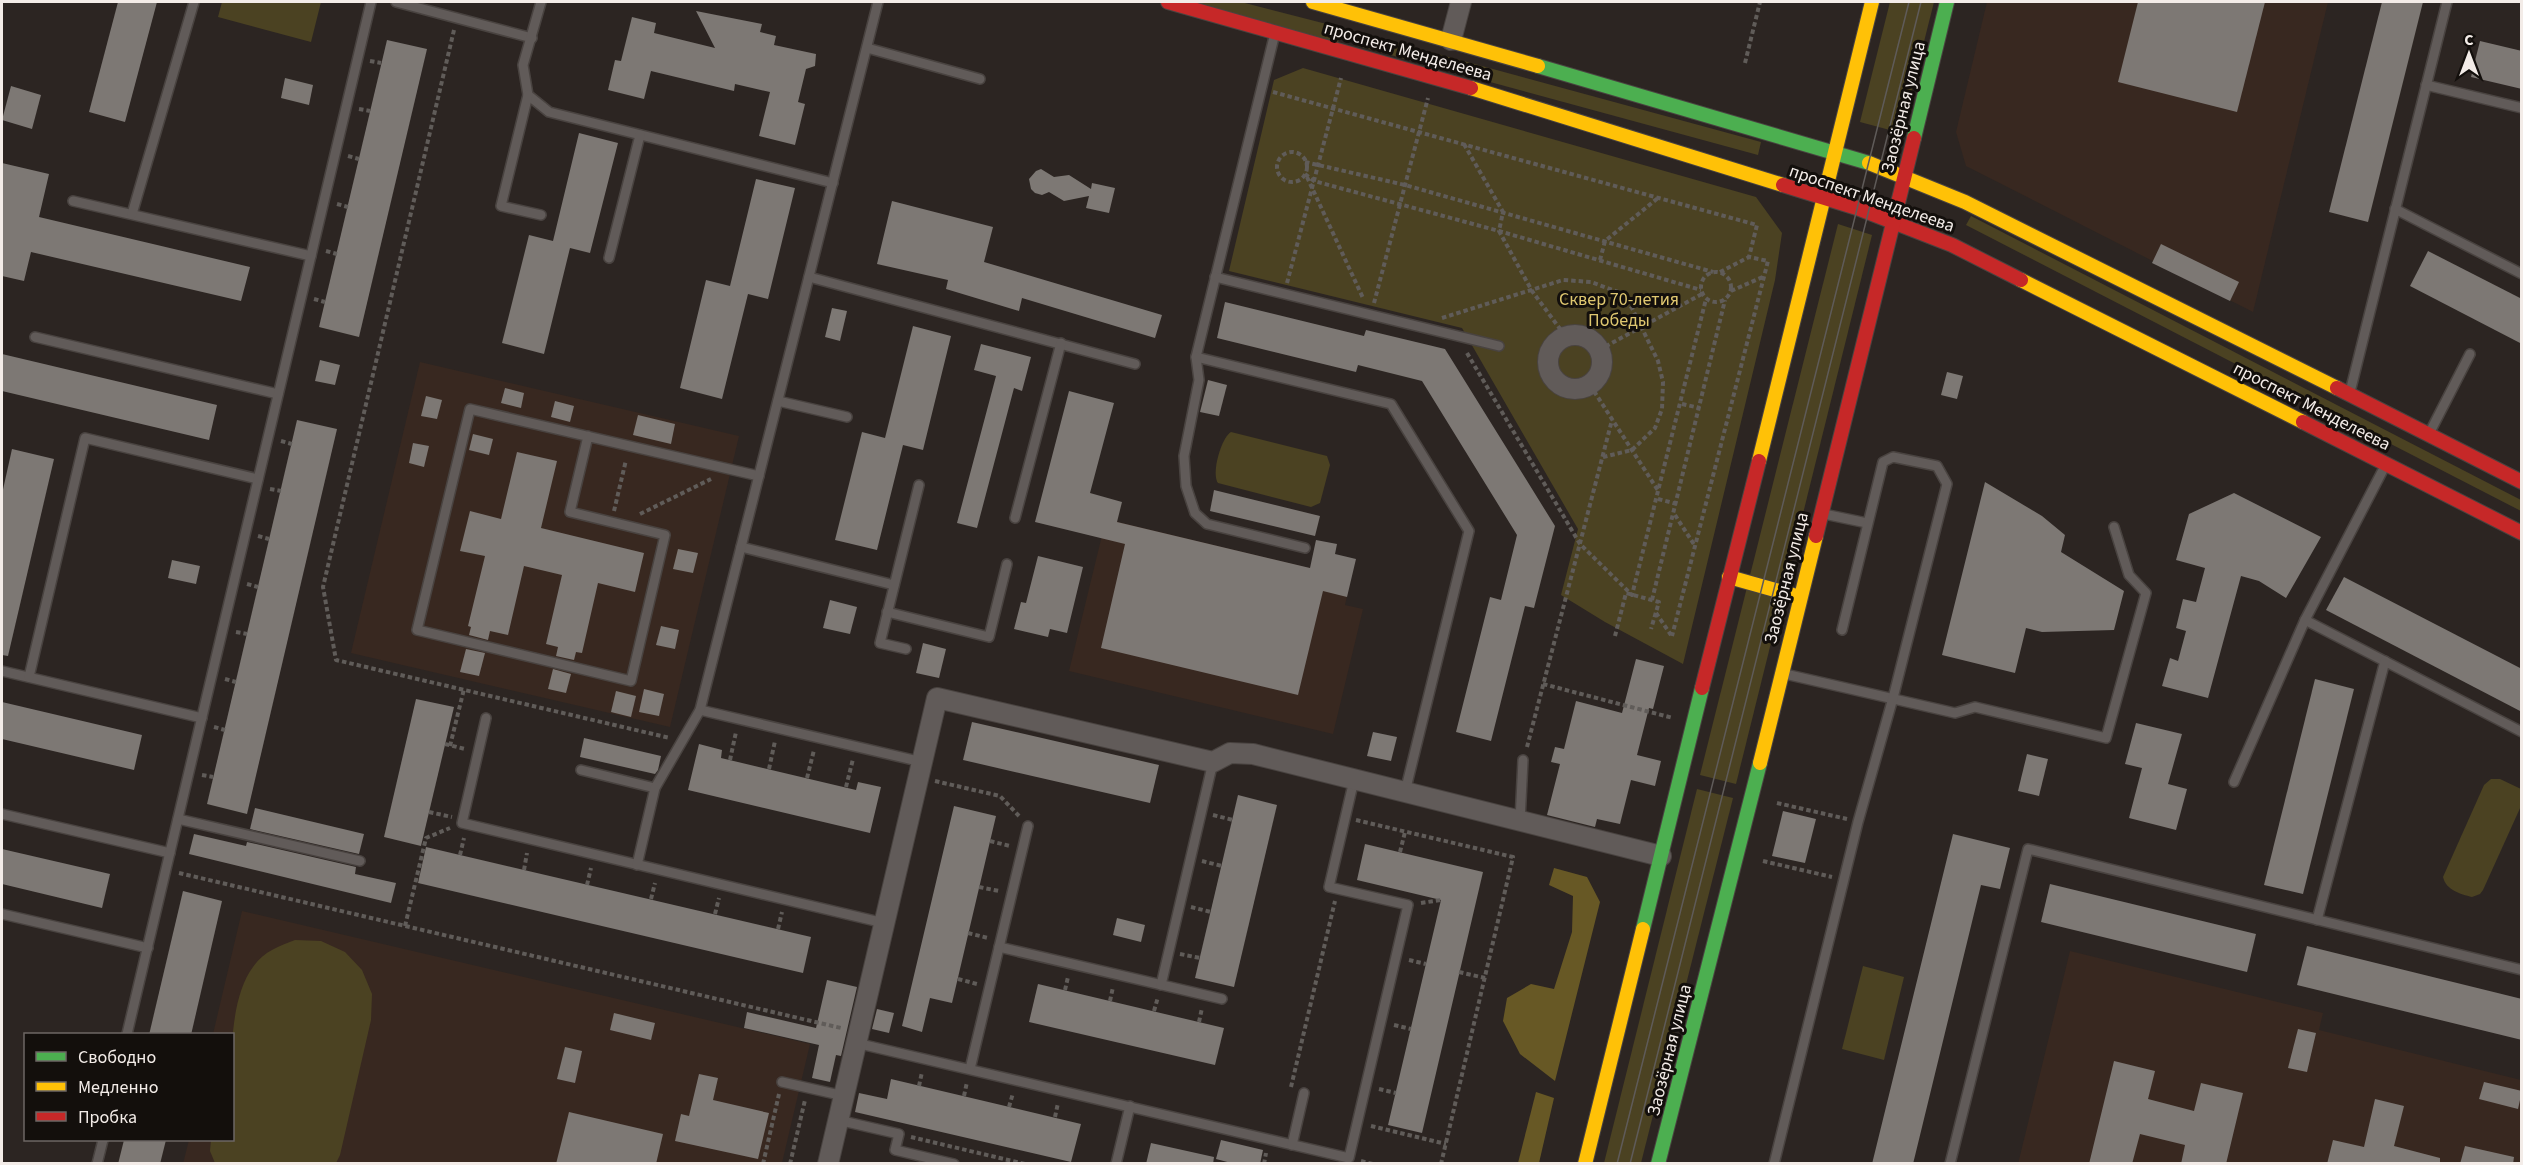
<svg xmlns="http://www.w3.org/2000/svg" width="2523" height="1165" font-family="'Source Sans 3',sans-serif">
<rect width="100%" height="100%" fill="#2c2522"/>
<g fill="#382820">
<path d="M1987 2H2328L2253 312 1966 166 1956 132Z"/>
<path d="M420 362 739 436 670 727 351 653Z"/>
<path d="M1106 519 1351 578 1345 605 1363 609 1333 734 1069 671Z"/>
<path d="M242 911 810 1044 782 1163 183 1164 189 1140H232V1034H213Z"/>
<path d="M2070 951 2323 1013 2319 1030 2521 1080V1163L2018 1164Z"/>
</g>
<g fill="#4b4222">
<path d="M222 2H321L311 42 218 17Z"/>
<path d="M1192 2H1241L1342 28 1338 43Z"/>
<path d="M1890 2H1934L1901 133 1860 122Z"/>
<path d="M1357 32 1761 142 1758 155 1354 45Z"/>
<path d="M1303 68 1756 197 1782 233 1775 280 1683 664 1605 622 1561 595 1578 529 1462 328 1229 271 1274 80Z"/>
<path d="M1971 216 2521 500V511L1966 225Z"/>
<path d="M1838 224 1872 235 1736 784 1700 775Z"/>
<path d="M1231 432 1327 456 1330 465 1320 503 1311 507 1218 483C1211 474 1221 438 1231 432Z"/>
<path d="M2491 779H2500L2521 789V806L2483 890 2480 894 2472 897C2460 894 2446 890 2443 877L2484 785Z"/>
<path d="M1697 789 1733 798 1641 1163H1604Z"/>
<path d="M295 940 321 941 345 952 362 970 372 994 371 1020 340 1155 336 1163H215L210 1151 211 1140H232C232 1092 224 1006 253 967 263 952 279 946 295 940Z"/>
<path d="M1863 966 1904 977 1884 1060 1842 1049Z"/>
</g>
<g fill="#675825">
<path d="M1554 868 1587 877 1600 902 1555 1081 1520 1054 1503 1021 1507 998 1531 984 1554 989 1572 932 1573 896 1549 885Z"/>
<path d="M1536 1092 1554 1098 1539 1163H1518Z"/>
</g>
<g fill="#7d7874">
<path d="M118 2H157L125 122 89 112Z"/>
<path d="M2138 2H2265L2237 112 2118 82Z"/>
<path d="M2382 2H2423L2368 222 2329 212Z"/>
<path d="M696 11 762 24 760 32 776 36 774 45 816 54 815 66 806 69 798 102 805 104 795 145 759 136 770 92 735 84 734 91 651 71 644 99 608 90 615 60 621 61 632 17 656 23 654 33 715 48Z"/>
<path d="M387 40 427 49 359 337 319 327Z"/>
<path d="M2480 41 2522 51V89L2471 77Z"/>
<path d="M285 78 313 85 309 105 281 98Z"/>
<path d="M11 86 41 95 32 129 2 120Z"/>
<path d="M579 133 618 143 590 253 570 248 544 354 502 343 529 235 553 241Z"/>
<path d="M2 163 49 174 39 217 250 267 241 301 31 252 24 281 2 276Z"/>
<path d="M1041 169 1054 177 1069 175 1091 189 1092 183 1115 188 1109 213 1086 208 1089 196 1064 201 1049 192 1042 195 1035 193 1031 189 1029 179 1036 171Z"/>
<path d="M756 179 795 188 768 299 748 294 722 399 680 388 706 280 730 286Z"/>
<path d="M892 201 993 227 984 262 1162 315 1155 338 1022 298 1019 311 946 289 948 280 877 264Z"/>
<path d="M2161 244 2239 282 2230 301 2152 263Z"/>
<path d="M2428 251 2522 299V344L2410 286Z"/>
<path d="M1225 302 1364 336 1366 330 1445 349 1555 526 1534 608 1525 606 1491 741 1456 732 1490 597 1501 600 1517 535 1422 381 1358 365 1356 372 1217 338Z"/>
<path d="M832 308 847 311 840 341 825 337Z"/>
<path d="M913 326 951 336 923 450 903 445 877 550 835 540 862 432 885 438Z"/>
<path d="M981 344 1031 357 1022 391 1014 388 977 528 957 523 996 376 974 370Z"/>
<path d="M2 354 217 405 209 440 2 391Z"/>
<path d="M320 360 340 365 335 385 315 381Z"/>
<path d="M1947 372 1963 376 1957 399 1941 395Z"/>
<path d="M1208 380 1227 385 1219 416 1200 412Z"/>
<path d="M505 388 524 393 521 408 501 403Z"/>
<path d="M1069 391 1114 403 1090 493 1122 502 1117 522 1310 568 1316 540 1337 544 1335 554 1356 559 1347 597 1323 591 1298 695 1101 648 1125 544 1035 522Z"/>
<path d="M426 396 442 400 437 419 421 416Z"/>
<path d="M555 401 574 406 570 422 551 417Z"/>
<path d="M638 415 675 424 671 444 633 435Z"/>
<path d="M297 420 337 429 247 814 207 804Z"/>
<path d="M473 434 493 439 489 455 469 450Z"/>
<path d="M413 443 429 446 424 467 409 463Z"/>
<path d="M12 449 54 459 8 656 2 655V494Z"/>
<path d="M517 452 557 461 541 528 644 553 635 592 598 583 582 653 576 652 574 660 556 656 558 647 546 644 562 575 524 566 508 635 490 631 488 640 469 635 471 627 468 626 485 556 460 551 470 511 501 519Z"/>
<path d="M1985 482 2042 516 2065 535 2061 552 2124 591 2114 630 2042 632 2026 628 2015 673 1942 655Z"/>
<path d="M1214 490 1320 516 1315 536 1210 511Z"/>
<path d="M2234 493 2321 537 2286 598 2259 581 2241 576 2208 698 2162 686 2170 658 2178 661 2186 631 2176 628 2183 599 2196 602 2205 568 2176 560 2189 514Z"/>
<path d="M678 549 698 553 693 573 673 569Z"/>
<path d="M1038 556 1083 567 1067 633 1050 629 1048 637 1014 629 1021 602 1026 603Z"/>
<path d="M172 560 200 566 196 584 168 578Z"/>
<path d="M2344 577 2522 669V712L2326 610Z"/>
<path d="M830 600 857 607 850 634 823 628Z"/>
<path d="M661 626 679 630 675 649 656 645Z"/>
<path d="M923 643 946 649 939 678 916 673Z"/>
<path d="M466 649 485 653 479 676 460 672Z"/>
<path d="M1636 659 1664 666 1653 709 1649 708 1637 755 1661 761 1655 786 1631 780 1620 824 1597 819 1595 827 1547 815 1560 764 1551 762 1555 747 1564 749 1576 701 1622 713Z"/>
<path d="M553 669 571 674 566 693 548 689Z"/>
<path d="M2315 679 2354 689 2303 894 2264 885Z"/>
<path d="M644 689 664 694 659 716 639 712Z"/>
<path d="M616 691 636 696 631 717 611 712Z"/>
<path d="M416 699 454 707 421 846 384 837Z"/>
<path d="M2 702 142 735 134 770 2 739Z"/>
<path d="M972 722 1159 765 1150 803 963 760Z"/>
<path d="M2136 723 2182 734 2168 784 2187 789 2176 830 2129 818 2142 768 2125 764Z"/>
<path d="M1373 732 1397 737 1391 761 1367 756Z"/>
<path d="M584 738 661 756 658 770 655 774 580 757Z"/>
<path d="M699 744 722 750 721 758 856 790 858 782 881 787 870 833 688 790Z"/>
<path d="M2027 754 2048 759 2039 796 2018 791Z"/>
<path d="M1238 795 1277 805 1234 987 1195 978Z"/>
<path d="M954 806 996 816 952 1003 930 998 922 1032 902 1026Z"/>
<path d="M255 808 364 834 359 854 250 829Z"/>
<path d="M1783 811 1816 819 1805 863 1772 856Z"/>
<path d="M194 834 246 846 247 842 356 867 355 874 396 883 391 903 189 854Z"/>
<path d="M1953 834 2010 848 2000 889 1981 885 1913 1164H1872Z"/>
<path d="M1365 844 1483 872 1422 1133 1388 1125 1441 900 1357 880Z"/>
<path d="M426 847 811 937 803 973 418 883Z"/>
<path d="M2 849 110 874 102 908 2 884Z"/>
<path d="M2050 884 2256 934 2247 972 2041 922Z"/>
<path d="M183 891 222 901 191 1035H149Z"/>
<path d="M1117 918 1145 925 1141 942 1113 935Z"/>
<path d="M2307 946 2522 999V1040L2297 985Z"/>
<path d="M827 980 857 987 841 1056 836 1055 830 1082 812 1078 819 1045 744 1028 747 1012 816 1028Z"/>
<path d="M1038 984 1224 1028 1215 1065 1029 1022Z"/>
<path d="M877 1009 894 1013 889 1033 872 1029Z"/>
<path d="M614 1013 655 1023 651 1040 610 1030Z"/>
<path d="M2298 1029 2316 1033 2307 1072 2288 1068Z"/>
<path d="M565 1047 582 1051 575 1083 557 1079Z"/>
<path d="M2114 1061 2155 1071 2148 1099 2194 1111 2201 1083 2243 1093 2226 1164H2181L2185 1145 2140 1134 2132 1164H2089Z"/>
<path d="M699 1074 718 1078 713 1100 769 1113 758 1159 675 1141 681 1114 689 1116Z"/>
<path d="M891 1079 1081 1124 1071 1162 855 1112 859 1093 887 1099Z"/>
<path d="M2484 1082 2522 1091 2518 1109 2479 1099Z"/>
<path d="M2375 1099 2404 1106 2394 1146 2440 1158V1164H2327L2333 1140 2364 1147Z"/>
<path d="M569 1112 663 1134 656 1164H556Z"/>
<path d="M124 1140H166L160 1164H118Z"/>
<path d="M1221 1140 1263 1150 1260 1164H1235L1216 1159Z"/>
<path d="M1151 1143 1214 1157 1213 1164H1146Z"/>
<path d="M2465 1146 2514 1157 2513 1164H2460Z"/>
</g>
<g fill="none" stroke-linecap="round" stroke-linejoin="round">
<g stroke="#494340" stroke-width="12">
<g id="lane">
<path d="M396 2 532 38"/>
<path d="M541 2 523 65 528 95 549 112 833 183"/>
<path d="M1275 33 1196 357 1391 404 1469 531 1405 792"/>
<path d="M867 48 980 79"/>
<path d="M2426 85 2522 108"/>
<path d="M528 95 501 206 541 215"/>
<path d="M73 201 311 256"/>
<path d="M2395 209 2522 274"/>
<path d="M132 214 194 2"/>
<path d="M609 258 640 135"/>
<path d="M809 277 1135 364"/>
<path d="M1215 277 1499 346"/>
<path d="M35 337 278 394"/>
<path d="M1196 357 1199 380 1184 456 1186 486 1195 513 1207 524 1305 548"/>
<path d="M2350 392 2447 2"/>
<path d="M778 401 847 417"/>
<path d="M2430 432 2470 354"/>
<path d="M588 436 570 512 665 535 631 681 417 630 470 409C566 431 662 454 759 476"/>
<path d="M1824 514 1867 523"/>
<path d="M1015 518 1061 343"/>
<path d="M741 547 894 585"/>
<path d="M887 612 989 637 1007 564"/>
<path d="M2305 620 2522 732"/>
<path d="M906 649 880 643 919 485"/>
<path d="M2 671 202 718"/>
<path d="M1785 674 1955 713 1975 707 2106 738 2146 593 2129 575 2114 527"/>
<path d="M29 677 85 438 258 479"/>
<path d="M700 710 922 762"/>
<path d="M486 718 462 823 884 923"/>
<path d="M581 770 655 788"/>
<path d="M2234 782 2305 620 2385 466"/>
<path d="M2 814 170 853"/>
<path d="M178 819 360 861"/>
<path d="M1520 821 1523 760"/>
<path d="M637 865 655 788 700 710 878 2"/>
<path d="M2 914 148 948"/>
<path d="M2317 920 2385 661"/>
<path d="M999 947 1222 999"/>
<path d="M1161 985 1213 762"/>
<path d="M127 1034 371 2"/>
<path d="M856 1043 1349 1158 1408 905 1329 887 1354 780"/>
<path d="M970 1069 1028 826"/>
<path d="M782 1082 844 1096"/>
<path d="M838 1120 899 1134 895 1150 954 1164"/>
<path d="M1292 1145 1304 1093"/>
<path d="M97 1164 103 1140"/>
<path d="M1116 1164 1130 1106"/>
<path d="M1774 1164 1858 822 1893 698 1947 484 1937 466 1893 457 1883 462 1842 630"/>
<path d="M1950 1164 2028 849 2522 970"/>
</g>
</g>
<g stroke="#494340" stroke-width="22">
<g id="street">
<path d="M1451 40 1461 2"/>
<circle cx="1575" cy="362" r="27"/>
<path d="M828 1164 937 698 1213 762 1230 753 1253 754 1661 856"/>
</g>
</g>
<g stroke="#494340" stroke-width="16">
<g id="fast">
<path d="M1538 66 1869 163"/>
<path d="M1914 138 1947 2"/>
<path d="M1643 929 1702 688"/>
<path d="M1658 1164 1760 763"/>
</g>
</g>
<g stroke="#494340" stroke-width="16">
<g id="slow">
<path d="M1313 2 1538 66"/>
<path d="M1471 88 1783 185"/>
<path d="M1869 163 1965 202 2337 388"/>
<path d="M2021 280 2303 422"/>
<path d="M1759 461 1872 2"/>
<path d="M1729 577 1800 597"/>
<path d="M1760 763 1816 536"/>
<path d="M1585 1164 1643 929"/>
</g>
</g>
<g stroke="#494340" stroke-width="16">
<g id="jam">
<path d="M1168 2 1471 88"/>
<path d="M1783 185 1857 208 1952 245 2021 280"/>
<path d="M2337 388 2522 482"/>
<path d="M2303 422 2522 533"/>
<path d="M1816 536 1914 138"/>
<path d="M1702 688 1759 461"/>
</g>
</g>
<g stroke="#605c59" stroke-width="4" stroke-dasharray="4.5 3" stroke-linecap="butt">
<path d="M454 30 323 587 336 660 670 738"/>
<path d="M370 61 381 63"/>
<path d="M1745 63 1760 2"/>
<path d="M1273 92 1757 225 1749 257 1768 261 1672 636"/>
<path d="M359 109 370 111"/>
<path d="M1464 144 1503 212 1499 231 1532 291 1566 337"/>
<circle cx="1292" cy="167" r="15"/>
<path d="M348 156 359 159"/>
<path d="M1305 162 1405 185 1713 272"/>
<path d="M1305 174 1314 181 1499 231 1701 290"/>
<path d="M1307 177 1363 298"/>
<path d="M337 204 348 207"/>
<path d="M326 251 337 254"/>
<path d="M1600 260 1605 241 1658 198"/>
<circle cx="1716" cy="287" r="15"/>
<path d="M1720 272 1749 257"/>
<path d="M1287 283 1341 78"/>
<path d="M1731 291 1765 276"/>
<path d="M314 299 325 302"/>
<path d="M1374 303 1428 98"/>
<path d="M1442 318 1563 280 1591 282 1618 292 1632 308 1658 361 1663 382 1662 409 1655 428 1632 450 1603 457"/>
<path d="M1599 350 1702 294"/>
<path d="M1467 353 1580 544 1632 595 1706 299"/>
<path d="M1590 385 1659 492"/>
<path d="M1682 404 1700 408"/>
<path d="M281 441 292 444"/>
<path d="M270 489 281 491"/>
<path d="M1658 499 1677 504"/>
<path d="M614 511 626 460"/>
<path d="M640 514 711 479"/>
<path d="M1675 515 1695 546"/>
<path d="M258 536 269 539"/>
<path d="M247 584 258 587"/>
<path d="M1652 600 1725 300"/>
<path d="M1656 613 1671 635"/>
<path d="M236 632 247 634"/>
<path d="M1615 636 1626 593 1659 602 1651 629"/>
<path d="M225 679 236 682"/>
<path d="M1543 684 1673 718"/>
<path d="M214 727 225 730"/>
<path d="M445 744 465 749"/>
<path d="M450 746 464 689"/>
<path d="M1527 747 1612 420"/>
<path d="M730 760 736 732"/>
<path d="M769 769 775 741"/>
<path d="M202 775 213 777"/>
<path d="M807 778 814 750"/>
<path d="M935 781 1000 796 1019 816"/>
<path d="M846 787 853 759"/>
<path d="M1777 803 1847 819"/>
<path d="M429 812 452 817"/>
<path d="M1213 815 1233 820"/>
<path d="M1356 820 1513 857 1441 1164"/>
<path d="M990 841 1010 846"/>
<path d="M1400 852 1405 832"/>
<path d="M460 855 464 838"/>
<path d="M1202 861 1222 866"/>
<path d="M1763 861 1832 877"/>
<path d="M524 870 527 853"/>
<path d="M179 873 841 1028"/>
<path d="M587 885 591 868"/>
<path d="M979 887 999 891"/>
<path d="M651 899 655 883"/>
<path d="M1421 903 1441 900"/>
<path d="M1191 907 1211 912"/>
<path d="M715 914 719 898"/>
<path d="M405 926 426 838 450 828"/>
<path d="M778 929 782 912"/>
<path d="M968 933 988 938"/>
<path d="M1180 954 1200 958"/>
<path d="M1409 960 1426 964"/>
<path d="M1459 972 1485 978"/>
<path d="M958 979 977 984"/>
<path d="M1065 990 1068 977"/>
<path d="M1110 1001 1113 987"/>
<path d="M1154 1011 1158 997"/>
<path d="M1199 1022 1202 1008"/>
<path d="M1394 1025 1411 1029"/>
<path d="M919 1086 922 1072"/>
<path d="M1291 1087 1335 901"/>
<path d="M1379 1089 1396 1093"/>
<path d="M964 1096 967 1082"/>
<path d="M1009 1107 1013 1093"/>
<path d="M1055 1117 1058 1103"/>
<path d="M1371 1126 1446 1144"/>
<path d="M911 1137 1025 1164"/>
<path d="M1361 1161 1373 1164"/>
<path d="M763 1164 779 1094"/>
<path d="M790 1164 805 1100"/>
<path d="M1264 1164 1266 1153"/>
</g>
<use href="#lane" stroke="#615b59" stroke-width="9"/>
<use href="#street" stroke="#615b59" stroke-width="20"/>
<use href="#fast" stroke="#4caf50" stroke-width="14"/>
<use href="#slow" stroke="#ffc107" stroke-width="14"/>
<use href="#jam" stroke="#c62828" stroke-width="14"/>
<g stroke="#5f5b59" stroke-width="1.5">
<path d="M1617 1164 1909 2"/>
<path d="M1630 1164 1921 2"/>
</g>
</g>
<g text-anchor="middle" stroke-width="6" stroke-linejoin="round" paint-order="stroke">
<g font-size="18" fill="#f3ece8" stroke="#130f0c">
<text transform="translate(1408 51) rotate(16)" y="6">проспект Менделеева</text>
<text transform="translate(1903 107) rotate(-76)" y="6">Заозёрная улица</text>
<text transform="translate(1872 198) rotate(19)" y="6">проспект Менделеева</text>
<text transform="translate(2312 406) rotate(27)" y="6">проспект Менделеева</text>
<text transform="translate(1786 578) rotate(-76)" y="6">Заозёрная улица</text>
<text transform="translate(1669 1050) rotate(-76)" y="6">Заозёрная улица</text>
</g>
<g font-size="18" fill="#dfc770" stroke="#130f0c">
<text x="1619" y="305">Сквер 70-летия<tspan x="1619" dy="21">Победы</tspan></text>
</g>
</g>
<rect width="2523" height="1165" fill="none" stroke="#f3ece8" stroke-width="6"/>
<rect x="24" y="1033" width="210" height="108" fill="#130f0c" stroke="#6d6764" stroke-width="1.5"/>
<rect x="36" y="1052" width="30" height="9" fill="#4caf50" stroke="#6d6764" stroke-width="1.5"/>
<text x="78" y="1063" font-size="18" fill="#f3ece8">Свободно</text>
<rect x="36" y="1082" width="30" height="9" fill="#ffc107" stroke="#6d6764" stroke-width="1.5"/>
<text x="78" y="1093" font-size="18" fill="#f3ece8">Медленно</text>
<rect x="36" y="1112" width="30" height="9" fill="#c62828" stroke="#6d6764" stroke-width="1.5"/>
<text x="78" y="1123" font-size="18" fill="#f3ece8">Пробка</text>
<g transform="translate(2469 54)" stroke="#130f0c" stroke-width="4.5" paint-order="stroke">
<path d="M0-4.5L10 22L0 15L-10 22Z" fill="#f3ece8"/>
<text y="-9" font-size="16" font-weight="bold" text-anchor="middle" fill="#f3ece8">С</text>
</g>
</svg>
